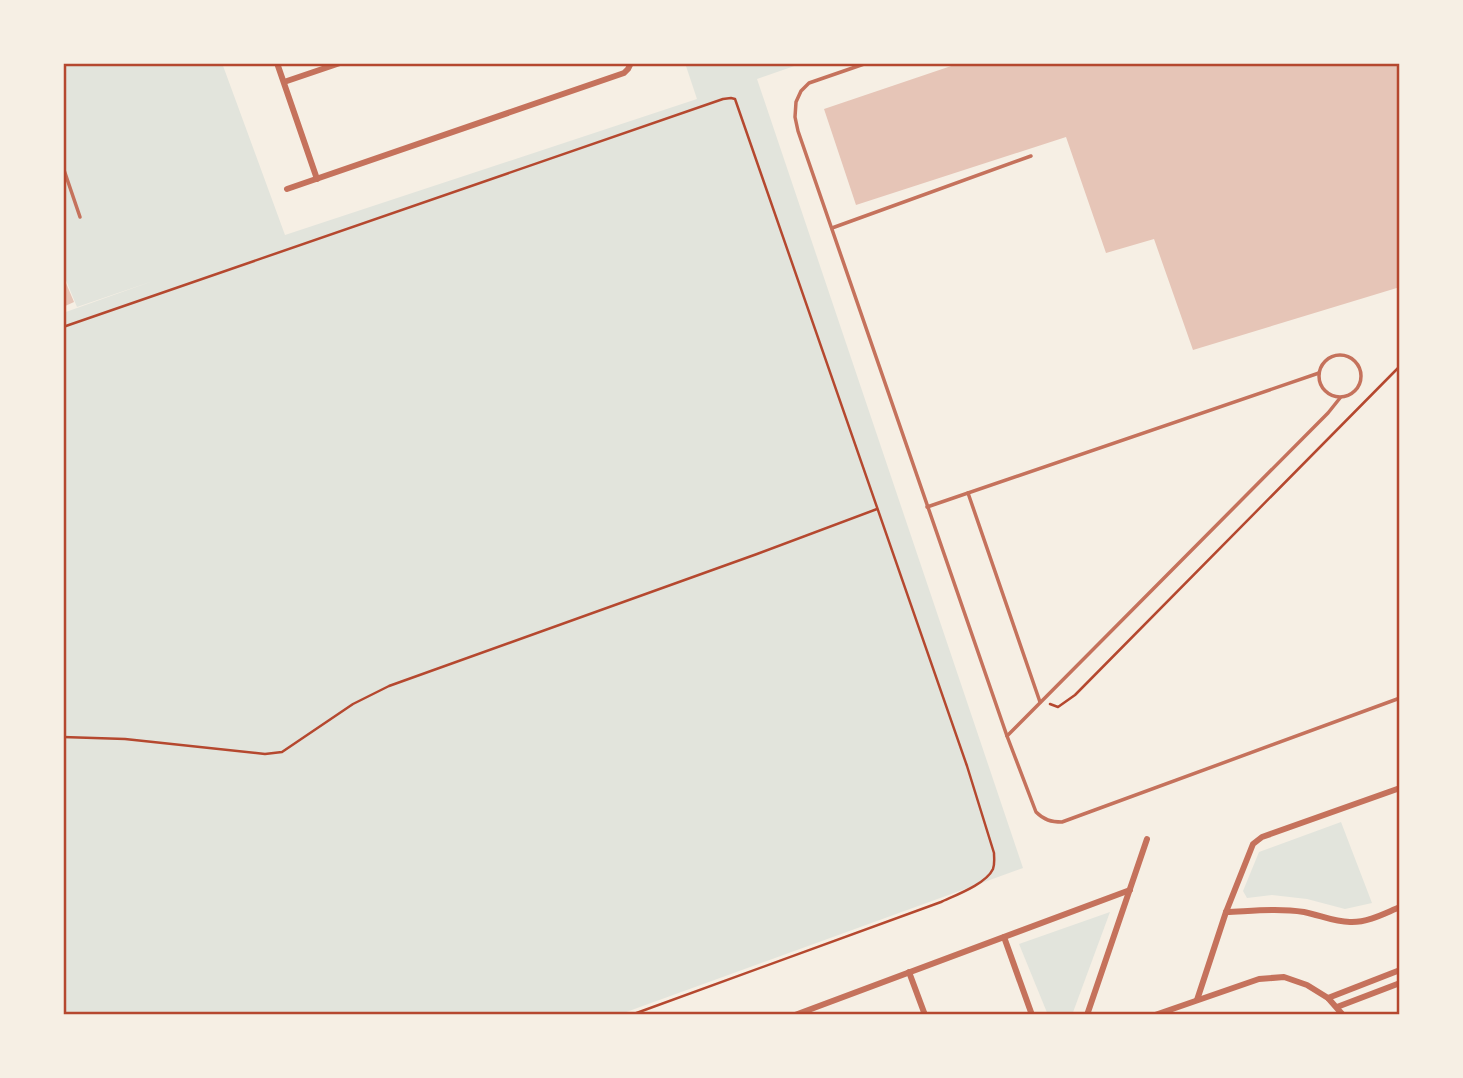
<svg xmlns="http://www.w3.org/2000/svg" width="1463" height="1078" font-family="Montserrat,sans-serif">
<rect width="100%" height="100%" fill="#f6efe4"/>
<g fill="#e2e4dc">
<path d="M63 63H222L285 235 697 99 685 63H803L757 79 1023 868 618 1015H63V313L153 281 77 307 63 273Z"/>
<path d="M1341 822 1372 903 1345 909 1307 899 1272 895 1247 898 1243 891 1259 852Z"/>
<path d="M1110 912 1072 1015H1048L1019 944Z"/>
</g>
<g fill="#e6c5b7">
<path d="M960 63H1400V287L1193 350 1154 239 1106 253 1066 137 856 205 824 109Z"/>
<path d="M63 276 74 302 63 307Z"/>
</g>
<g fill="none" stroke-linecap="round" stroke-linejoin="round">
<g stroke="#b5482f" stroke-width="2.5">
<path d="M63 327 723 99 731 98 735 99 967 766 994 853C994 858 995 864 993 869 986 884 956 895 941 902L631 1015"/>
<path d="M1050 704 1058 707 1075 695 1400 366"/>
<path d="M63 737 125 739 265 754 282 752 353 704 389 686 757 554 877 509"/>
</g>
<g stroke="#c5725c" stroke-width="3.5">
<path d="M867 63 809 83 801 91 796 102 795 117 798 131 1007 736 1036 812C1044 820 1051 822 1062 822L1400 698"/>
<path d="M63 167 80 217"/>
<path d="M832 228 1031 156"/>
<circle cx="1340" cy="376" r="21"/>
<path d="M968 493 1040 702"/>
<path d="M927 507 1319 373"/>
<path d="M1007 736 1328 413 1340 398"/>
</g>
<g stroke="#c5725c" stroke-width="6">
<path d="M277 63 317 179"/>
<path d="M284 82 340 63"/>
<path d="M287 189 624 73 628 69 631 63"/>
<path d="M1226 912C1252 911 1278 908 1304 912 1320 915 1336 923 1352 922 1369 922 1385 913 1400 907"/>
<path d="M1004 937 1032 1015"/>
<path d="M909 972 925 1015"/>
<path d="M1328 998 1400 970"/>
<path d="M1197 1000 1226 912 1253 844 1262 837 1400 788"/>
<path d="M1337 1007 1400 983"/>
<path d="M795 1015 1130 890"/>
<path d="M1087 1015 1147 839"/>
<path d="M1155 1015 1259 979 1284 977 1307 985 1328 998 1343 1015"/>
</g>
</g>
<rect width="1463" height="1078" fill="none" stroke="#f6efe4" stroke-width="130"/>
<rect x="65" y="65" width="1333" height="948" fill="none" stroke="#b5482f" stroke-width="2.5"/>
</svg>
